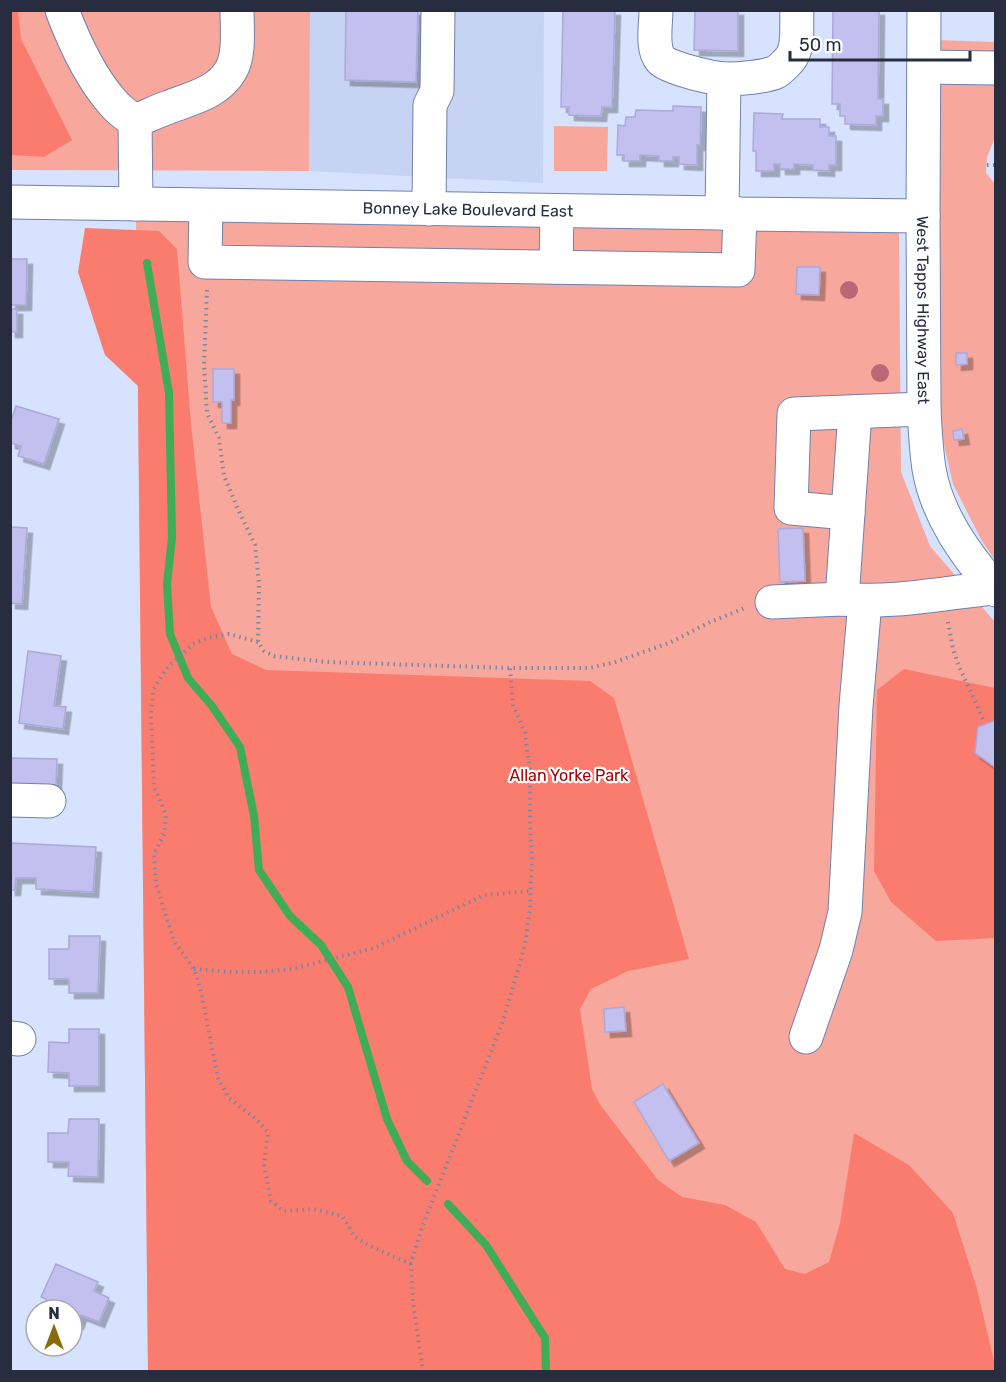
<svg xmlns="http://www.w3.org/2000/svg" width="1006" height="1382" font-family="Rubik,sans-serif">
<defs>
<filter id="shadow"><feDropShadow dx="5.5" dy="5.5" stdDeviation="0" flood-color="#0004"/></filter>
</defs>
<rect width="100%" height="100%" fill="#d7e2fe"/>
<path fill="#c6d3f3" d="M310 11H544L543 183 309 171Z"/>
<g fill="#f7a79c">
<path d="M11 11H310L309 171 11 170Z"/>
<path d="M936 40 995 42V137L987 157 986 173 996 185V456L994 464 996 474 995 560 982 541 953 484 942 436 940 379Z"/>
<path d="M554 126 608 127 607 171H554Z"/>
<path d="M136 218 899 230 901 472 930 546 995 622V1371H148Z"/>
</g>
<g fill="#fa7c6e">
<path d="M11 10 18 11 21 39 72 140 44 157 11 155Z"/>
<path d="M85 228 159 231 177 249 191 424 211 607 232 654 266 670 590 681 614 698 689 959 628 971 591 989 580 1009 592 1089 601 1106 658 1180 682 1197 725 1205 756 1222 785 1269 805 1274 829 1262 840 1223 854 1133 909 1165 953 1213 977 1289 995 1365V1371H148L138 386 105 355 78 272Z"/>
<path d="M904 669 995 688V938L936 941 891 902 874 871 877 690Z"/>
</g>
<g fill="none" stroke-linecap="round" stroke-linejoin="round">
<g stroke="#3fac58" stroke-width="8">
<path d="M147 263 169 393 172 537 167 584 170 634 188 678 212 706 240 747 254 816 259 870 290 916 321 945 348 987 387 1119 407 1161 427 1181"/>
<path d="M448 1204 486 1245 545 1338 546 1372"/>
</g>
</g>
<g fill="#c3c0f0" stroke="#aca9d8" stroke-width="1.5" filter="url(#shadow)">
<path d="M346 10H418L416 82 345 80Z"/>
<path d="M563 10H615L612 107H602L601 116 569 115V107H561Z"/>
<path d="M695 10H738V51L694 50Z"/>
<path d="M833 10H879L878 99H883V116H876V125L845 124V116H840V104H832Z"/>
<path d="M673 106 701 107 700 145H697V165L679 164V157H673V161H659V156L640 155V161H624V155H617L618 125 625 126 626 117H635L636 110 673 111Z"/>
<path d="M754 113 783 114 782 119H820V127H829V136H836V165H829V171L813 170V165L794 164V169H780V164H774V171H756V151H753Z"/>
<path d="M10 259H27L26 305H10Z"/>
<path d="M797 267H820L819 295 796 294Z"/>
<rect x="10" y="309" width="7" height="23"/>
<path d="M956 353H967V364L956 365Z"/>
<path d="M213 369H234V400H231V423H222V402H213Z"/>
<path d="M16 406 59 419 44 464 18 456 21 446 10 443V424Z"/>
<path d="M962 429 964 439 954 440 953 431Z"/>
<path d="M10 527 27 528 22 604 10 603Z"/>
<path d="M803 528 805 581 780 582 778 529Z"/>
<path d="M28 651 61 656 54 706 66 707 63 729 19 723Z"/>
<path d="M996 720V768L975 753 978 727Z"/>
<path d="M10 758 57 759 56 785 10 784Z"/>
<path d="M10 843 96 847 93 892 36 889V878H16L15 890H10Z"/>
<path d="M69 936H100L98 993H69V979H49V949H69Z"/>
<path d="M624 1007 626 1031 605 1032 604 1009Z"/>
<path d="M69 1029H99V1086H69V1073L48 1072 49 1042 69 1043Z"/>
<path d="M663 1084 699 1143 669 1161 634 1102Z"/>
<path d="M69 1119H99L98 1177 68 1176 69 1162H48V1133H68Z"/>
<path d="M56 1264 98 1282 94 1291 109 1298 99 1322 81 1315 78 1324 72 1321V1310H54L56 1304 41 1297Z"/>
</g>
<g fill="none" stroke-linecap="round" stroke-linejoin="round">
<g stroke="#7181ac" stroke-width="35">
<g id="minor">
<path d="M62 10C74 42 91 78 113 103 119 110 127 116 135 121"/>
<path d="M656 10C656 25 651 48 661 60 668 68 714 79 726 79 739 79 765 77 776 72 781 69 789 61 792 56 799 44 796 24 797 10"/>
<path id="s1" d="M924 10 923 216 924 409C925 429 926 449 929 469 937 516 966 555 996 590"/>
<path d="M924 67 996 68"/>
<path d="M135 121C146 117 157 111 169 107 192 98 218 93 231 70 240 54 237 29 237 10"/>
<path d="M135 121 136 204"/>
<path id="s2" d="M10 202 722 213 740 214 923 216"/>
<path d="M206 206 205 262 738 270 740 214"/>
<path d="M429 209 430 105 437 91 438 10"/>
<path d="M722 213 724 79"/>
<path d="M556 267 557 211"/>
<path d="M855 412 842 599C892 604 943 593 993 588"/>
<path d="M848 513 791 508 794 414 924 409"/>
<path d="M772 602 842 599"/>
<path d="M10 800 49 801"/>
<path d="M806 1037 836 950 845 912 856 706 865 601"/>
<path d="M10 1038 19 1039"/>
</g>
</g>
<g stroke="#7d869c" stroke-width="4" stroke-dasharray="1.5 4.5" stroke-linecap="butt">
<path d="M987 165H996"/>
<path d="M207 290 204 365 207 413 219 438 224 476 237 507 255 545 259 583 258 642 264 651 274 656 326 662 510 668H590L615 662 669 643 710 622 745 608"/>
<path d="M948 622 953 649 959 666 983 719"/>
<path d="M258 642 229 634 208 638 193 644 166 669 153 690 151 715 154 787 166 814 164 834 154 854 156 884 174 941 194 969 201 991 218 1078 229 1098 257 1120 268 1132 264 1165 271 1201 283 1211 314 1209 342 1216 355 1237 372 1247 411 1264"/>
<path d="M194 969 232 972H260L292 969 374 948 484 895 531 891"/>
<path d="M423 1372 413 1302 411 1264 421 1230 503 1021 525 945 530 908 532 858 530 821V772L525 733 513 705 510 668"/>
</g>
<use href="#minor" stroke="#fff" stroke-width="33"/>
</g>
<g fill="#bc6676">
<circle cx="849" cy="290" r="9"/>
<circle cx="880" cy="373" r="9"/>
</g>
<g text-anchor="middle" stroke-width="4.5" stroke-linejoin="round" paint-order="stroke">
<g font-size="16" fill="#272d3f" stroke="#fff">
<text dy="6" stroke="none"><textPath href="#s2" startOffset="458">Bonney Lake Boulevard East</textPath></text>
<text dy="6" stroke="none"><textPath href="#s1" startOffset="300">West Tapps Highway East</textPath></text>
</g>
<g font-size="16" fill="#a50007" stroke="#fff">
<text x="569" y="781">Allan Yorke Park</text>
</g>
</g>
<rect width="1006" height="1382" fill="none" stroke="#272d3f" stroke-width="24"/>
<g transform="translate(54 1328)"><circle r="28" fill="#ffffff" stroke="#a9abb2" stroke-width="1.5"/>
<path d="M0-4.5L10 22L0 15L-10 22Z" fill="#8a6b0a"/>
<text y="-9" font-size="16" font-weight="bold" text-anchor="middle" fill="#272d3f">N</text>
</g>
<path d="M790 51v9h180v-9" fill="none" stroke="#272d3f" stroke-width="3"/>
<text x="799" y="51" font-size="18" fill="#272d3f" stroke="#ffffff" stroke-width="4.5" paint-order="stroke">50 m</text>
</svg>
